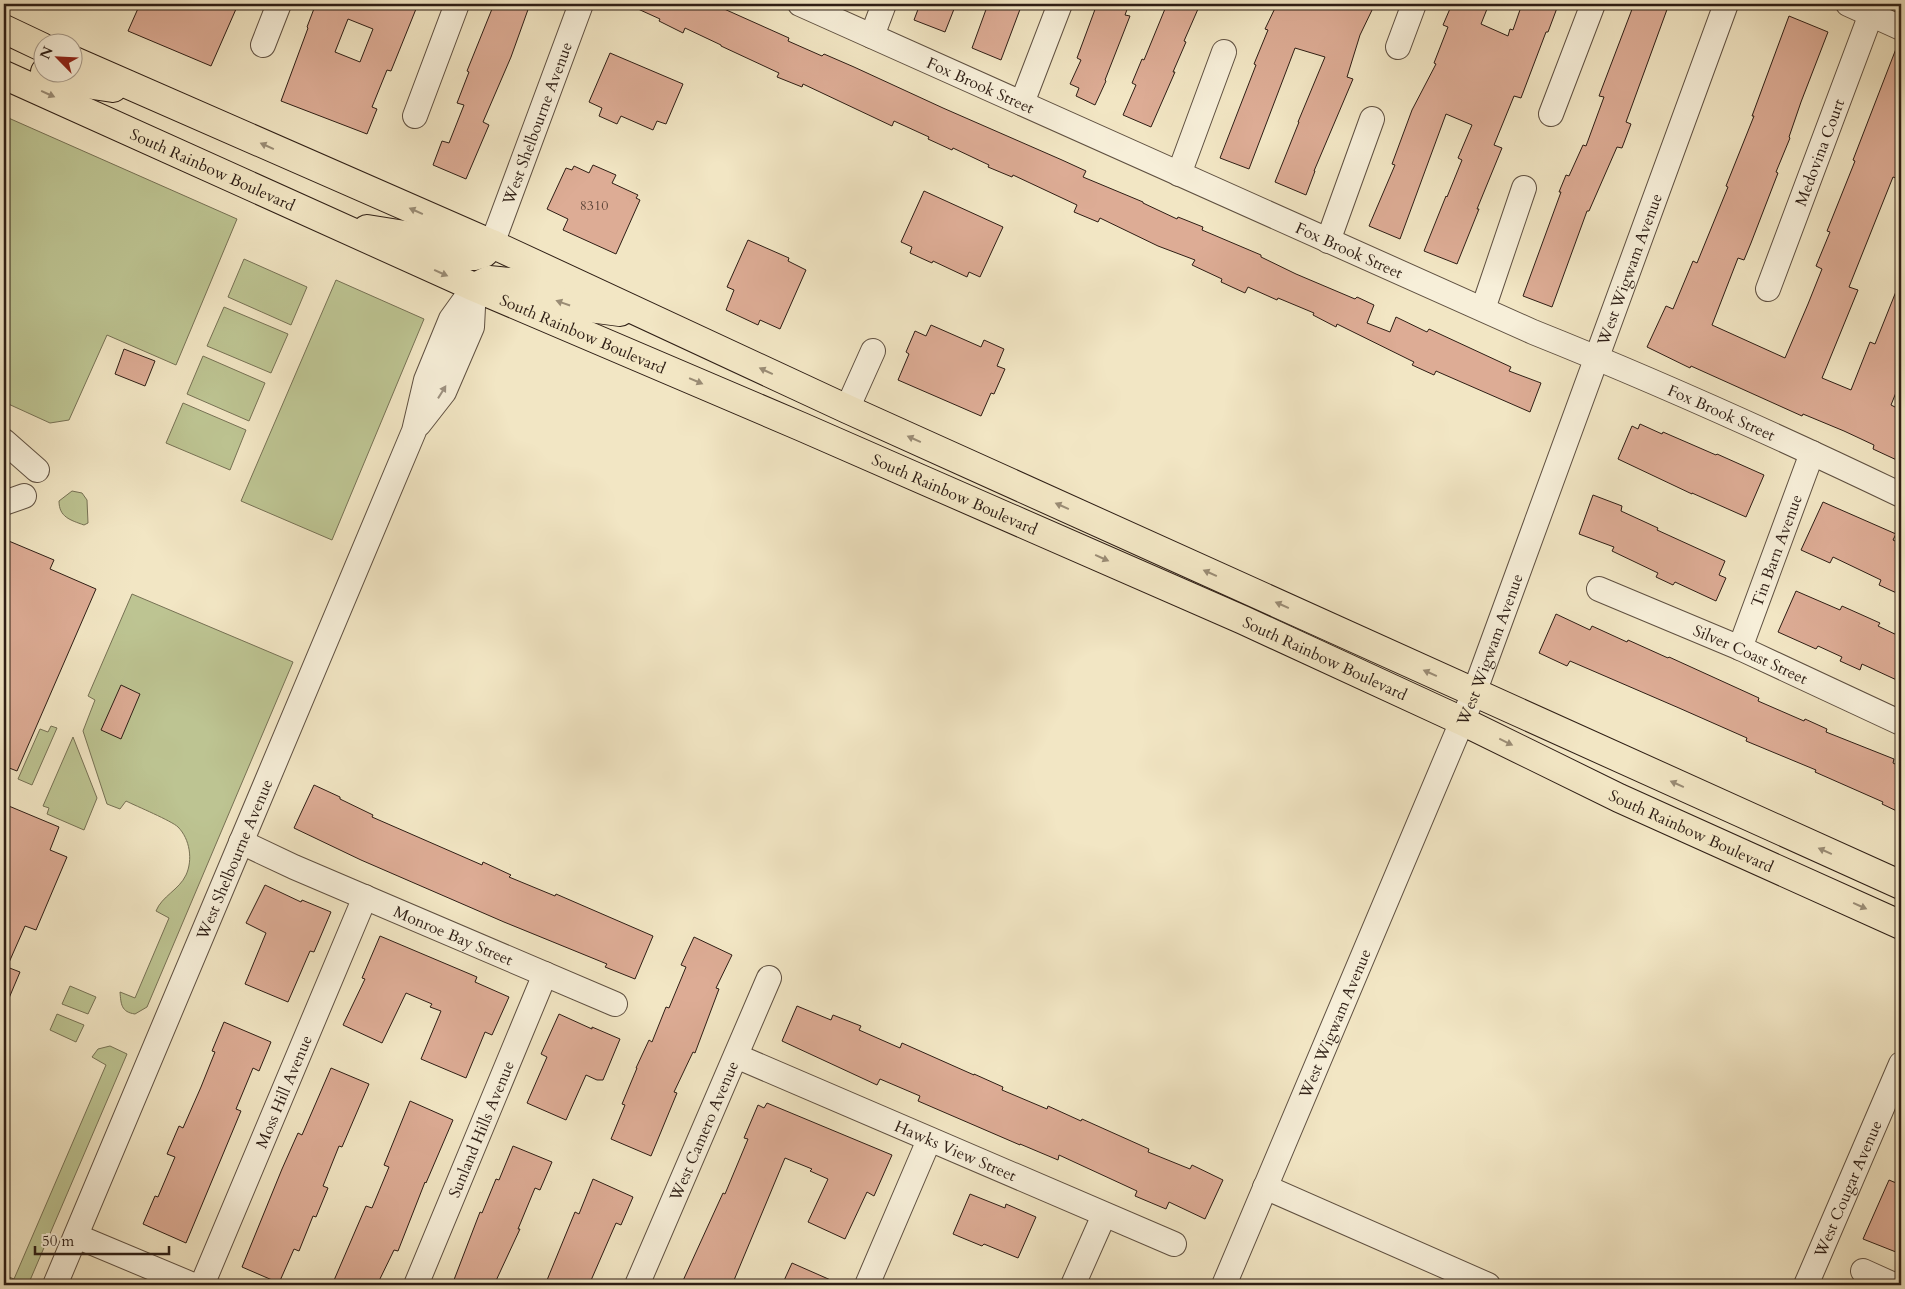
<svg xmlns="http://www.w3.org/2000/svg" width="1905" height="1289" font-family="Cardo,serif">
<rect width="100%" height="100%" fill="#f2e6c4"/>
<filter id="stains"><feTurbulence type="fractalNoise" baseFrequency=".004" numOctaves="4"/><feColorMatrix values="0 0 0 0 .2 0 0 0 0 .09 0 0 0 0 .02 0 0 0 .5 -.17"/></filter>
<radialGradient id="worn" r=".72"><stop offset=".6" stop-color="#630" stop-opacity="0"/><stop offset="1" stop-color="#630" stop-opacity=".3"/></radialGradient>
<g fill="#bdc492" stroke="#767154">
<path d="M4 116 237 219 176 365 107 335 69 420 50 423 4 402Z"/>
<path d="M244 259 307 287 291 325 228 297Z"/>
<path d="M336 280 424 319 332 540 241 501Z"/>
<path d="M224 307 288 334 271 373 207 346Z"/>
<path d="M203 356 265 383 249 421 187 394Z"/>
<path d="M183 403 246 430 230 470 166 443Z"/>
<path d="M72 491 82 493 87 500 88 523 84 525C70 520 59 517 59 501Z"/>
<path d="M132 594 293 662 147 1007 135 1014C121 1012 121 1004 120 992L135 998 169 918 156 911C162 896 179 890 186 875 193 860 190 839 178 827 172 821 136 806 126 801L120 809 107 804 83 731 95 700 88 696Z"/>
<path d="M51 726 57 728 32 785 18 779 40 729 48 732Z"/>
<path d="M73 737 97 798 84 830 47 814 49 808 43 806Z"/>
<path d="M70 986 96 997 88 1014 62 1004Z"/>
<path d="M57 1014 84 1025 76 1042 50 1030Z"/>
<path d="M110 1046 127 1054 28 1285H4V1275L14 1279 106 1065 92 1057 98 1049Z"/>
</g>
<g fill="#ddac95" stroke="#2e1e15" fill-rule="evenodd">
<path d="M140 4H224L236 9 211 66 128 31Z"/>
<path d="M312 4H418L391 71 387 70 372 107 377 109 367 134 281 101 308 28 307 27 315 6ZM348 19 373 29 360 62 335 52Z"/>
<path d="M494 4H530L511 57 483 122 489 125 466 179 433 165 442 141 449 143 464 105 457 103 469 72 467 71Z"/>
<path d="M627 4H713L789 38 788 41 822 56 824 54 854 67 943 108 1062 160 1086 171 1083 177 1143 202V203L1177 219 1178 217 1203 227 1202 230 1261 255V257L1296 274 1355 299 1357 297 1374 305 1367 323 1390 332 1396 317 1427 332 1429 329 1511 367 1509 371 1541 383 1530 412 1436 371 1434 375 1412 365 1414 362 1337 324 1336 327 1313 315 1314 313 1278 298 1277 300 1248 287 1245 293 1221 282 1222 279 1192 265 1195 260 1158 246 1100 218 1098 222 1074 212 1077 205 1013 175 1012 177 988 167 989 165 953 148 952 150 928 139 929 137 894 121 892 126 803 84 802 87 777 77 779 73 721 46V45L685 28 683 33 659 21 660 19Z"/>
<path d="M920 4H956L945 32 914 20Z"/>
<path d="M988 4H1022L1001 60 972 48Z"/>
<path d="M1097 4H1129L1125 15 1130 16 1105 80 1106 81 1095 105 1076 96 1079 88 1070 84 1081 60 1077 58Z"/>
<path d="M1167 4H1187L1198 9 1184 41 1186 42 1173 72H1175L1151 127 1123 115 1136 85 1132 83 1142 59 1144 60Z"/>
<path d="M1277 4H1365L1373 8 1360 35 1347 77 1353 79 1314 171H1315L1306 195 1275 182 1299 122H1298L1325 57 1295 48 1249 169 1220 158 1256 65 1254 64 1268 30 1265 29Z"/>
<path d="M1452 4H1489L1481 24 1508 36 1510 29 1513 30 1522 4H1546L1557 8 1548 32H1546L1521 98 1514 96 1494 145 1502 148 1477 209H1479L1457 264 1424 251 1446 196 1447 197 1462 160 1458 158 1472 125 1446 114 1400 239 1369 226 1395 165 1392 164 1412 110 1436 64 1434 63 1448 27 1443 25Z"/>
<path d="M1634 4H1669L1626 122 1631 124 1622 148 1617 147 1589 211H1587L1552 307 1523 296 1561 192H1559L1566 175 1569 176 1583 145 1586 146 1604 97 1599 96Z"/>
<path d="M1789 16 1828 32 1801 102 1789 137 1790 138 1776 172 1778 173 1751 243 1744 260 1738 258 1712 325 1785 358 1808 304 1822 269 1816 266 1830 232 1827 231 1855 161 1853 160 1899 41 1901 42V180L1893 177 1849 287 1858 290 1822 378 1851 390 1870 342 1875 344 1901 279V380L1891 405 1901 410V462L1873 449 1874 445 1844 431 1803 414 1802 416 1691 366 1690 368 1647 347 1666 306 1673 309 1693 261 1697 263 1728 187 1726 186 1754 116H1752Z"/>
<path d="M610 53 683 84 666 124 657 121 653 130 621 116 617 124 599 116 602 108 589 102Z"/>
<path d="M593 165 616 175 612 183 638 195 636 198 640 200 616 254 563 230 568 219 547 209 566 168 572 170 574 166 589 173Z"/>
<path d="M924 191 1003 227 980 277 969 272 967 277 933 261 932 263 910 253 912 247 901 242Z"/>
<path d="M748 240 789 258 788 261 806 270 780 329 760 320 758 325 726 310 734 290 727 287Z"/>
<path d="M931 325 981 347 984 340 1004 349 997 366 1005 369 994 394 991 393 981 416 898 380 909 354 906 352 915 331 926 336Z"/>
<path d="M124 349 155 361 145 386 115 374Z"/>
<path d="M1640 424 1662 434 1663 432 1716 455 1717 454 1764 475 1746 517 1692 493V494L1618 459 1632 426 1638 429Z"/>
<path d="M1593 495 1622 506 1621 511 1658 528 1657 530 1725 561 1719 575 1726 578 1716 601 1675 582 1673 585 1656 577 1658 573 1612 551 1614 547 1579 534Z"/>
<path d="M1823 502 1896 534 1893 540 1901 544V595L1879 585 1881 580 1833 557 1830 563 1801 550Z"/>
<path d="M4 539 54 560 50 569 96 589 17 771 4 766Z"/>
<path d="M1796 591 1840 610 1842 606 1880 623 1878 626 1901 637V682L1862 664 1860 670 1840 661 1842 657 1818 646 1816 649 1778 632Z"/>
<path d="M1556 614 1590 630 1592 626 1627 642 1628 640 1668 658 1669 657 1759 698 1758 701 1804 721 1805 719 1827 729 1826 732 1894 759 1893 763 1901 767V813L1882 804 1883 802 1815 772 1816 770 1746 741 1747 738 1679 708 1570 661 1567 666 1539 653Z"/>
<path d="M121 685 140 694 121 739 101 730Z"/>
<path d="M314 785 340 797V799L373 815 372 817 482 865 483 862 511 875 509 877 555 896 556 894 653 936 635 979 605 967 607 964 504 922 361 860 294 828Z"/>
<path d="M4 804 59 827 50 850 67 857 36 930 25 926 7 967 20 972 4 1010Z"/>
<path d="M265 885 301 902 302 900 331 912 314 952 310 951 288 1002 245 984 266 933 246 923Z"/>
<path d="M380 936 477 977 475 982 509 997 492 1035 485 1032 466 1078 421 1059 441 1011 430 1007 432 1004 406 993 382 1043 343 1025 365 979 362 978Z"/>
<path d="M694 937 732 955 716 988 719 989 695 1053 693 1052 674 1092 677 1093 651 1156 611 1139 625 1105 622 1104 637 1068H636L649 1040 652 1042 666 1007 669 1008 686 967 681 965Z"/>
<path d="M797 1006 831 1020 833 1015 861 1026 859 1030 900 1048 902 1043 974 1075V1074L1003 1087 1002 1090 1047 1109 1048 1106 1081 1121 1082 1119 1149 1149 1148 1152 1190 1169 1192 1165 1223 1180 1205 1219 1169 1202 1166 1209 1135 1196 1137 1191 1059 1155 1058 1160 1020 1144V1145L918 1101 920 1096 880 1079 877 1085 782 1041Z"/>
<path d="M559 1014 592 1029V1027L620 1039 603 1080H597L586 1075 566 1120 527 1103 547 1057 541 1054Z"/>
<path d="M224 1022 271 1042 259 1071 253 1068 236 1109 241 1111 186 1243 143 1224 155 1196 158 1197 175 1157 167 1154 179 1126 183 1128 201 1087 215 1052 212 1051Z"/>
<path d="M331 1068 369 1084 342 1147 339 1146 323 1186 328 1188 316 1217 313 1216 299 1251 294 1249 279 1283 242 1267 282 1169 298 1133 302 1135Z"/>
<path d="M410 1101 453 1120 426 1183 425 1182 398 1251 394 1250 377 1285H332L366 1206 372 1208 389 1167 384 1165Z"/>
<path d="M767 1103 892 1155 874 1196 867 1192 845 1239 808 1222 828 1179 810 1171 812 1169 785 1158 732 1285H681L723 1193 725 1194 748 1139 744 1138 758 1105 764 1108Z"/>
<path d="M513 1146 552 1162 540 1190 535 1188 518 1229H520L494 1285H452L480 1212 482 1213 496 1179 499 1180Z"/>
<path d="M593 1179 633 1197 621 1225 616 1223 589 1285H545L575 1212 579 1214Z"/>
<path d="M1889 1180 1901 1185V1254L1863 1239Z"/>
<path d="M970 1194 1005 1208 1006 1204 1036 1217 1018 1258 984 1244 982 1246 953 1234Z"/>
<path d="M792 1263 842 1285H782Z"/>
</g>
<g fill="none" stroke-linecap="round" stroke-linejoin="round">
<g stroke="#5f5041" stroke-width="26">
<g id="minor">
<path id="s1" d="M800 4 1533 332C1658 382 1780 437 1901 495"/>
<path d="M1848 4 1901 28"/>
<path d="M872 36 884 4"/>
<path d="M263 45 279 4"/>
<path d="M1398 47 1414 4"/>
<path d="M1022 103 1060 4"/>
<path d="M1551 114 1593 4"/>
<path d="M415 116 457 4"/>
<path d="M1179 174 1224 52"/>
<path d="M1328 241 1372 119"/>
<path id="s2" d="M492 244 581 4"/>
<path id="s3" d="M1768 289 1871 14"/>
<path d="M1483 309 1524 188"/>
<path d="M847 409 873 351"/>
<path d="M419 424 444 392 472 327 474 287"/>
<path d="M4 441 37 470"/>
<path d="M4 503 24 496"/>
<path id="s4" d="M1599 589 1740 648 1901 723"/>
<path id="s5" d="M1740 648 1812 453"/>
<path id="s6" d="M241 842 294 867 615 1004"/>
<path id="s7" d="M736 1056 1174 1244"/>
<path d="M1265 1187 1488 1285"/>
<path d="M76 1236 193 1285"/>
<path d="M1863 1271 1894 1285"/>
<path id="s8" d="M55 1285 414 431 426 380 451 319 474 287"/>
<path id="s9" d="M202 1285 365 897"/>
<path id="s10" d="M416 1285 545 974"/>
<path id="s11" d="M637 1285 769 978"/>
<path d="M867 1285 929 1140"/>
<path d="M1073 1285 1104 1215"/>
<path id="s12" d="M1224 1285 1474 693 1726 4"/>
<path id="s13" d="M1806 1285 1901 1064"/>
</g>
</g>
<g stroke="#2e1e15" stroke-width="30">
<g id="major">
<path d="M4 29 42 47"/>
<path d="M72 60 492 244 847 409 1901 885"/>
<path d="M45 72 66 81 113 88"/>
<path id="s14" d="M4 75 474 287 802 427 1243 620 1462 721 1619 798 1901 925"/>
<path d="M367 229 411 236 459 256H474L484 253 492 244"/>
<path d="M479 285 489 280 510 282 567 305 620 312"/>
</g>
</g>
<use href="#minor" stroke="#f7efd9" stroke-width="24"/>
<use href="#major" stroke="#f2e6c4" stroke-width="28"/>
</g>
<defs><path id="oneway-solid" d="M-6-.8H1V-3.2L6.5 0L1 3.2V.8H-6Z" transform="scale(1.25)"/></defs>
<g fill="#9a8c75">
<use href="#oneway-solid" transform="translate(48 94) rotate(24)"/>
<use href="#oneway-solid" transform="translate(267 146) rotate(-156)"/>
<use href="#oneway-solid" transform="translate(416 211) rotate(-156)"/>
<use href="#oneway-solid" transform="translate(441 273) rotate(24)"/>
<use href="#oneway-solid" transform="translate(563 303) rotate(-161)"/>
<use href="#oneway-solid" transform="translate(766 371) rotate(-155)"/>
<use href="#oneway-solid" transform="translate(696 381) rotate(23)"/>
<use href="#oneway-solid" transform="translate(914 439) rotate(-156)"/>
<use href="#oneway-solid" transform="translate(1062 506) rotate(-156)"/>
<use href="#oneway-solid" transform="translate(1102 558) rotate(24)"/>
<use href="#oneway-solid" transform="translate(1210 573) rotate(-156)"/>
<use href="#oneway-solid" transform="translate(1282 605) rotate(-156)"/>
<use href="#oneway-solid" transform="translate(1430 673) rotate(-156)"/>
<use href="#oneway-solid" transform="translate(1506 742) rotate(26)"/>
<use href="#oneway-solid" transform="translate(1677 784) rotate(-156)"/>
<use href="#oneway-solid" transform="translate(1825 851) rotate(-156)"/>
<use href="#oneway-solid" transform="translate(1860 906) rotate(24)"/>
</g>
<use fill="#9d9181" href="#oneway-solid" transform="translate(442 392) rotate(-58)"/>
<g text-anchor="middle" stroke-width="5" stroke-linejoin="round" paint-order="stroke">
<g font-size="14" fill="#5a4235">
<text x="594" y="210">8310</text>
</g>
<g font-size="16" fill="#2e1e15" stroke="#f7efd9">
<text dy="6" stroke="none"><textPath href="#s1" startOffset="198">Fox Brook Street</textPath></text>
<text dy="6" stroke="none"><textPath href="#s2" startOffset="129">West Shelbourne Avenue</textPath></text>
<text dy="6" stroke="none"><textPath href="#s3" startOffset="146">Medovina Court</textPath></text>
<text dy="6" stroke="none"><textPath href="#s14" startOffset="229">South Rainbow Boulevard</textPath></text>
<text dy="6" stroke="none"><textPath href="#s1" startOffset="602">Fox Brook Street</textPath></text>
<text dy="6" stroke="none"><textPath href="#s12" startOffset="1094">West Wigwam Avenue</textPath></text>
<text dy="6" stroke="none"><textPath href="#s14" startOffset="634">South Rainbow Boulevard</textPath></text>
<text dy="6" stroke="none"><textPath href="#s1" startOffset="1008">Fox Brook Street</textPath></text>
<text dy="6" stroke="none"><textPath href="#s14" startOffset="1039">South Rainbow Boulevard</textPath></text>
<text dy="6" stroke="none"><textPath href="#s5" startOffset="104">Tin Barn Avenue</textPath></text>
<text dy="6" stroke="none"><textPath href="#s12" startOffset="689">West Wigwam Avenue</textPath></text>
<text dy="6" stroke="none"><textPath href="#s4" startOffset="165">Silver Coast Street</textPath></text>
<text dy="6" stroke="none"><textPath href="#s14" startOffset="1444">South Rainbow Boulevard</textPath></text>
<text dy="6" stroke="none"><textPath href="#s14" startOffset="1849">South Rainbow Boulevard</textPath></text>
<text dy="6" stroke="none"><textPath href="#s8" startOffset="462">West Shelbourne Avenue</textPath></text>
<text dy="6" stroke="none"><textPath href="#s6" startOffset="232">Monroe Bay Street</textPath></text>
<text dy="6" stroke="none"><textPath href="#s12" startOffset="284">West Wigwam Avenue</textPath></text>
<text dy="6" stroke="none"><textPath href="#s9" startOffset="210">Moss Hill Avenue</textPath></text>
<text dy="6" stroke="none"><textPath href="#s10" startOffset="169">Sunland Hills Avenue</textPath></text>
<text dy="6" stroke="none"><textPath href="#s11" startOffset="168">West Camero Avenue</textPath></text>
<text dy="6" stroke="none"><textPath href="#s7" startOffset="239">Hawks View Street</textPath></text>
<text dy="6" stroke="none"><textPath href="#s13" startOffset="105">West Cougar Avenue</textPath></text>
</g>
</g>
<rect width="1905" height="1289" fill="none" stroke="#f2e6c4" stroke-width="20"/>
<rect x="5" y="5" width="1895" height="1279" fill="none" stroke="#2e1e15" stroke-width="2.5"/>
<rect x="10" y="10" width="1885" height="1269" fill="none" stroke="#2e1e15"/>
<g transform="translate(58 58) rotate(294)"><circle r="24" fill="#f7efd9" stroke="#a79b8b"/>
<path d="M0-4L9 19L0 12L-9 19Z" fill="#8f2418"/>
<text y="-8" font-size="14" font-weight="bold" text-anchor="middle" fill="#2e1e15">N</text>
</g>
<path d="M35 1246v8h134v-8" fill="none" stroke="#2e1e15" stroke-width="2.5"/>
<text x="42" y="1246" font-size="15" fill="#2e1e15" stroke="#f7efd9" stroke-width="4" paint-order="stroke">50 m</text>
<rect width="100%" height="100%" filter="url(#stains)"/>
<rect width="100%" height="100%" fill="url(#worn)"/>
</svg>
